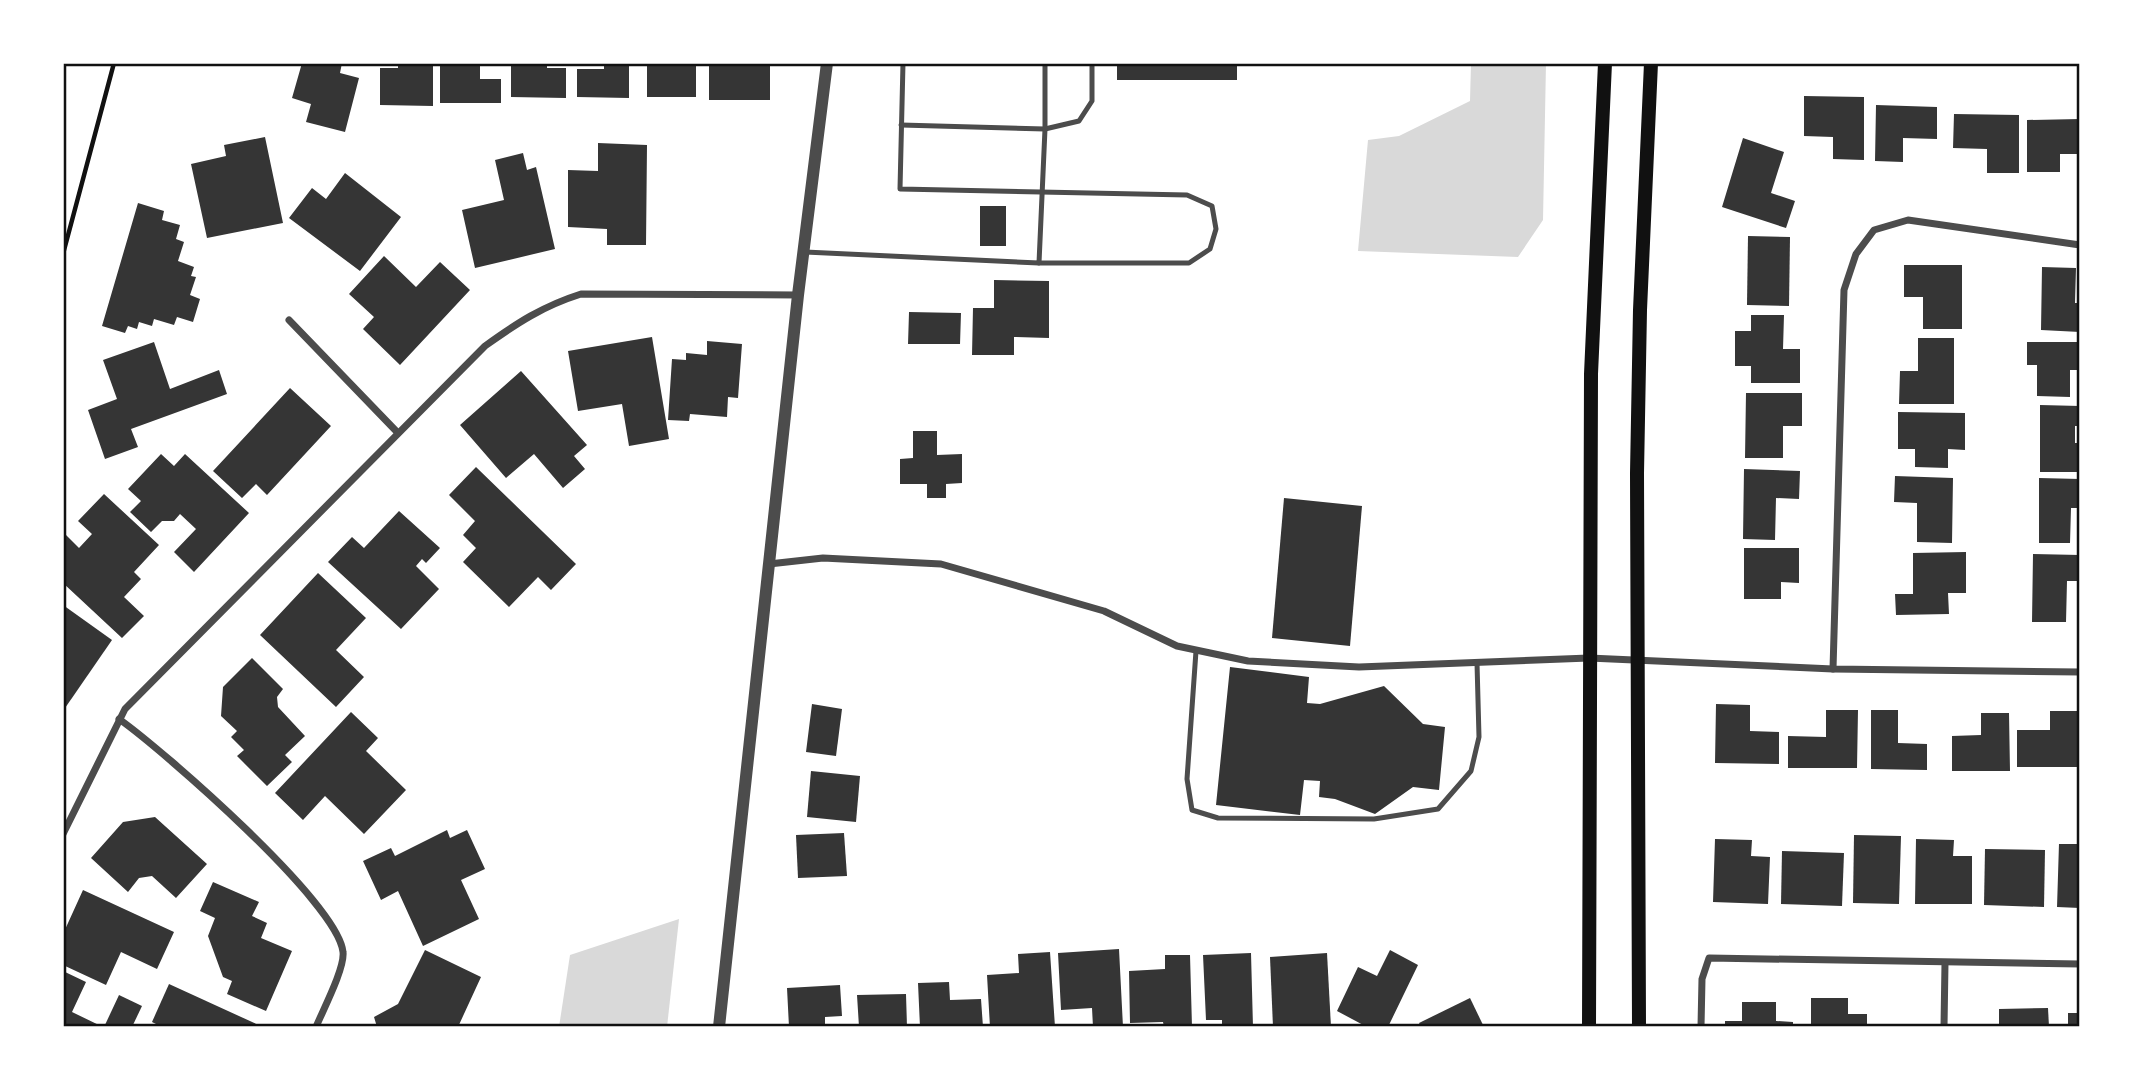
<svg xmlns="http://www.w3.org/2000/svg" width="2143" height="1090" font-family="Signika,sans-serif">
<rect width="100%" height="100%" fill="#fff"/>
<g fill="#d9d9d9">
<path d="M1471 63H1546L1543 220 1518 257 1358 251 1368 140 1399 136 1470 101Z"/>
<path d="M679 919 667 1027H559L570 955Z"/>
</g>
<g fill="#353535">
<path d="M302 63H342L340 73 359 78 345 132 306 122 311 104 292 98Z"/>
<path d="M398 63H433V106L380 105V68H398Z"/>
<path d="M440 63H480V79H501V103H440Z"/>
<path d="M511 63H547V68H566V98L511 97Z"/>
<path d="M604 63H629V98L577 97V69H604Z"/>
<path d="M670 63H696V97H647V66H670Z"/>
<rect x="709" y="63" width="61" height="37"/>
<rect x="1117" y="63" width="120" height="17"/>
<path d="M1804 96 1864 97V160L1833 159V137L1804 136Z"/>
<path d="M1876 105 1937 107V139L1903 138V162L1875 161Z"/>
<path d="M1954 114 2019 115V173H1987V149L1953 148Z"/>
<path d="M2080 119V154H2060V172H2027V120Z"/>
<path d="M265 137 283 223 207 238 191 164 226 156 224 145Z"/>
<path d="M1743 138 1784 152 1771 193 1795 201 1786 228 1722 207Z"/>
<path d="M598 143 647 145 646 245H607V229L568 227V170L598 171Z"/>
<path d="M523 153 527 170 536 167 555 249 475 268 462 210 504 200 495 160Z"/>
<path d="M345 173 401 217 360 271 289 218 312 188 326 199Z"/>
<path d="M138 203 164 211 162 220 180 225 176 239 184 242 178 261 194 267 191 276 196 277 190 295 200 299 193 322 177 317 174 325 154 319 152 326 139 322 137 329 128 326 125 333 102 326Z"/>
<rect x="980" y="206" width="26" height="40"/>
<path d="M1748 236 1790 237 1789 306 1747 305Z"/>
<path d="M384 256 416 287 440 262 470 290 400 365 363 329 374 317 349 294Z"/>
<path d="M1904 265H1962V329H1923V297H1904Z"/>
<path d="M2042 267 2076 268 2075 303H2080V332L2041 330Z"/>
<path d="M994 280 1049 281V338L1014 337V355H972L973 308H994Z"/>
<path d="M909 312 961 313 960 344H908Z"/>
<path d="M1751 315H1784L1783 349H1800V383H1751V366H1735V331H1751Z"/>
<path d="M652 337 669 439 629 446 622 404 578 411 568 351Z"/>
<path d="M1918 338H1954V404H1899L1900 371H1918Z"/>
<path d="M707 341 742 344 738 398 728 397 727 417 690 414 689 421 668 420 672 359 686 360V353L707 355Z"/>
<path d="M154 342 170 389 219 370 227 394 131 429 138 447 105 459 88 410 117 399 103 360Z"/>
<path d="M2027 342H2080V370H2070V397L2037 396V365H2027Z"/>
<path d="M521 371 587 445 574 456 585 469 563 488 534 454 506 478 460 425Z"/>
<path d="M290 388 331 426 267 495 256 484 242 498 213 471Z"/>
<path d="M1746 393H1802V426H1783V458H1745Z"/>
<path d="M2040 405 2080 406V426H2075V443H2080V472H2040Z"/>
<path d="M1898 412 1965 413V450L1948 449V468L1915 467V449H1898Z"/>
<path d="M913 431H937V455L962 454V483L946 484V498H927V484H900V459L913 458Z"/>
<path d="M161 454 174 466 185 454 249 513 194 572 174 552 196 529 180 514 174 521H162L151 532 130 512 141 501 128 489Z"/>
<path d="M476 467 576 564 551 590 538 577 509 607 463 562 476 548 463 535 475 521 449 495Z"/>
<path d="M1744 469 1800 471 1799 499 1776 498 1775 540 1743 539Z"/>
<path d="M1895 476 1953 478 1952 543 1917 542V503L1894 502Z"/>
<path d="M2039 478 2080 479V508H2071L2070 543H2039Z"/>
<path d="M104 494 159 545 134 572 141 579 124 597 144 616 122 638 63 583V532L79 548 92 534 78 521Z"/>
<path d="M1284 498 1362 506 1350 646 1272 638Z"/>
<path d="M399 511 440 548 426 563 422 559 416 566 439 589 401 629 328 562 352 537 364 548Z"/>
<path d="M1744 548H1799V583L1781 582V599H1744Z"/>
<path d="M1966 552V593H1948L1949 614 1896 615 1895 594H1913V553Z"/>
<path d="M2033 554 2080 555V581H2067L2066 622H2032Z"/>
<path d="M318 573 366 618 336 650 364 677 336 707 260 635Z"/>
<path d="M63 605 112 640 63 711Z"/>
<path d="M252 658 283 689 277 697 278 707 305 736 285 755 292 762 267 786 237 756 244 750 231 737 237 731 221 716 223 687Z"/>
<path d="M1230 667 1309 677 1307 703 1320 704 1384 686 1423 724 1445 727 1439 790 1413 787 1375 814 1335 799 1319 797 1320 781 1304 780 1300 815 1216 805Z"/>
<path d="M812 704 842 709 836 756 806 752Z"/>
<path d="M1716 704 1750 705V731L1779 732V764L1715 763Z"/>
<path d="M1826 710H1858L1857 768H1788V736L1826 737Z"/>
<path d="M1871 710H1898V743L1927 744V770L1871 769Z"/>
<path d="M2050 711H2080V767H2017V730H2050Z"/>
<path d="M351 712 378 738 366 751 406 790 364 834 325 796 303 820 275 793Z"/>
<path d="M1981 713H2009L2010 771H1952V736L1981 735Z"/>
<path d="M811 771 860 776 856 822 807 817Z"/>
<path d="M155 817 207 864 176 898 152 876 139 878 128 892 91 858 123 822Z"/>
<path d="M447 830 450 838 467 830 485 869 461 880 479 919 423 946 398 891 381 900 363 861 391 848 395 856Z"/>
<path d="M844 833 847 876 798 878 796 835Z"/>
<path d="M1854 835 1901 836 1899 904 1853 903Z"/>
<path d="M1715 839 1752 840 1751 856 1770 857 1768 904 1713 902Z"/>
<path d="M1916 839 1954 840 1953 856H1972V904H1915Z"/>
<path d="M2059 844H2080V908L2057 907Z"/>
<path d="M1985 849 2045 850 2044 907 1984 905Z"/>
<path d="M1782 851 1844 853 1842 906 1781 904Z"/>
<path d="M213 882 259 902 252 916 267 923 261 938 292 951 266 1011 227 994 232 981 223 977 208 936 215 918 200 911Z"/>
<path d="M83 890 174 932 157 969 121 952 106 985 63 965V934Z"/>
<path d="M1119 949 1123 1027H1093L1092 1008 1061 1010 1058 953Z"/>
<path d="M425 950 481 977 458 1027H377L374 1017 398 1004Z"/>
<path d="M1390 950 1418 965 1388 1027H1367L1337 1011 1358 967 1377 976Z"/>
<path d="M1050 952 1055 1027H990L987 975 1019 973 1018 954Z"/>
<path d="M1251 953 1253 1027H1222V1020H1206L1203 955Z"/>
<path d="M1327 953 1331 1027H1273L1270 957Z"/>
<path d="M1165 955H1190L1192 1027H1164L1163 1022 1130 1023 1129 971 1165 969Z"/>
<path d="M63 971 86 982 72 1012 103 1027H63Z"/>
<path d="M949 982 950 1000 981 999 983 1027H920L918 983Z"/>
<path d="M169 984 263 1027H162L152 1022Z"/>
<path d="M840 985 842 1016 825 1017V1027H789L787 988Z"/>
<path d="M906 994 907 1027H859L857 995Z"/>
<path d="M119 995 142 1006 132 1027H104Z"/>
<path d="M1470 998 1484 1027H1421L1419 1023Z"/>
<path d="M1811 998H1848V1014H1867V1027H1811Z"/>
<path d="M1742 1002H1776V1021L1793 1022V1027H1725V1021H1742Z"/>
<path d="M2048 1008 2049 1027H1999V1009Z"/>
<rect x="2068" y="1013" width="12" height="14"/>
</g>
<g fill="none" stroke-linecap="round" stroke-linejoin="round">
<path stroke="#111" stroke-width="4.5" d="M63 254 114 63"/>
<g stroke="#4c4c4c" stroke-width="5">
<path d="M903 63 900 189 1187 195 1212 206 1216 229 1210 249 1189 263H1039"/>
<path d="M901 125 1045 129 1079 121 1092 101V63"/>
<path d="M805 252 1039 263 1045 129V63"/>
<path d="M1196 651 1187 779 1192 810 1218 818 1374 819 1438 809 1471 771 1479 737 1477 663"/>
</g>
<g stroke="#4c4c4c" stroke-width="7">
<path d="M289 320 398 433"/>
<path d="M769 564 823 558 941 564 1104 611 1177 646 1248 661 1359 667 1589 658 1833 669 2080 672"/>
<path d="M1833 669 1844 290 1856 254 1874 230 1908 220 2080 245"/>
<path d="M119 719C164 751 338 903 343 952 345 968 323 1010 316 1027"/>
<path d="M63 834 125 709 485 346C517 323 543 306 581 294L798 295"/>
<path d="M1701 1027 1702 979 1709 958 2080 964"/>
<path d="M1944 1027 1945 963"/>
</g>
<path stroke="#4c4c4c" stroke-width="12" d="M719 1027 798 295 827 63"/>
<g stroke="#111" stroke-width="14">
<path d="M1589 1027 1591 374 1605 63"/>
<path d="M1639 1027 1637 473 1640 310 1651 63"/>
</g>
</g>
<rect width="2143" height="1090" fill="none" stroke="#ffffff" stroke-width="130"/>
<rect x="65" y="65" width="2013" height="960" fill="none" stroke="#111" stroke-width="2.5"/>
</svg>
